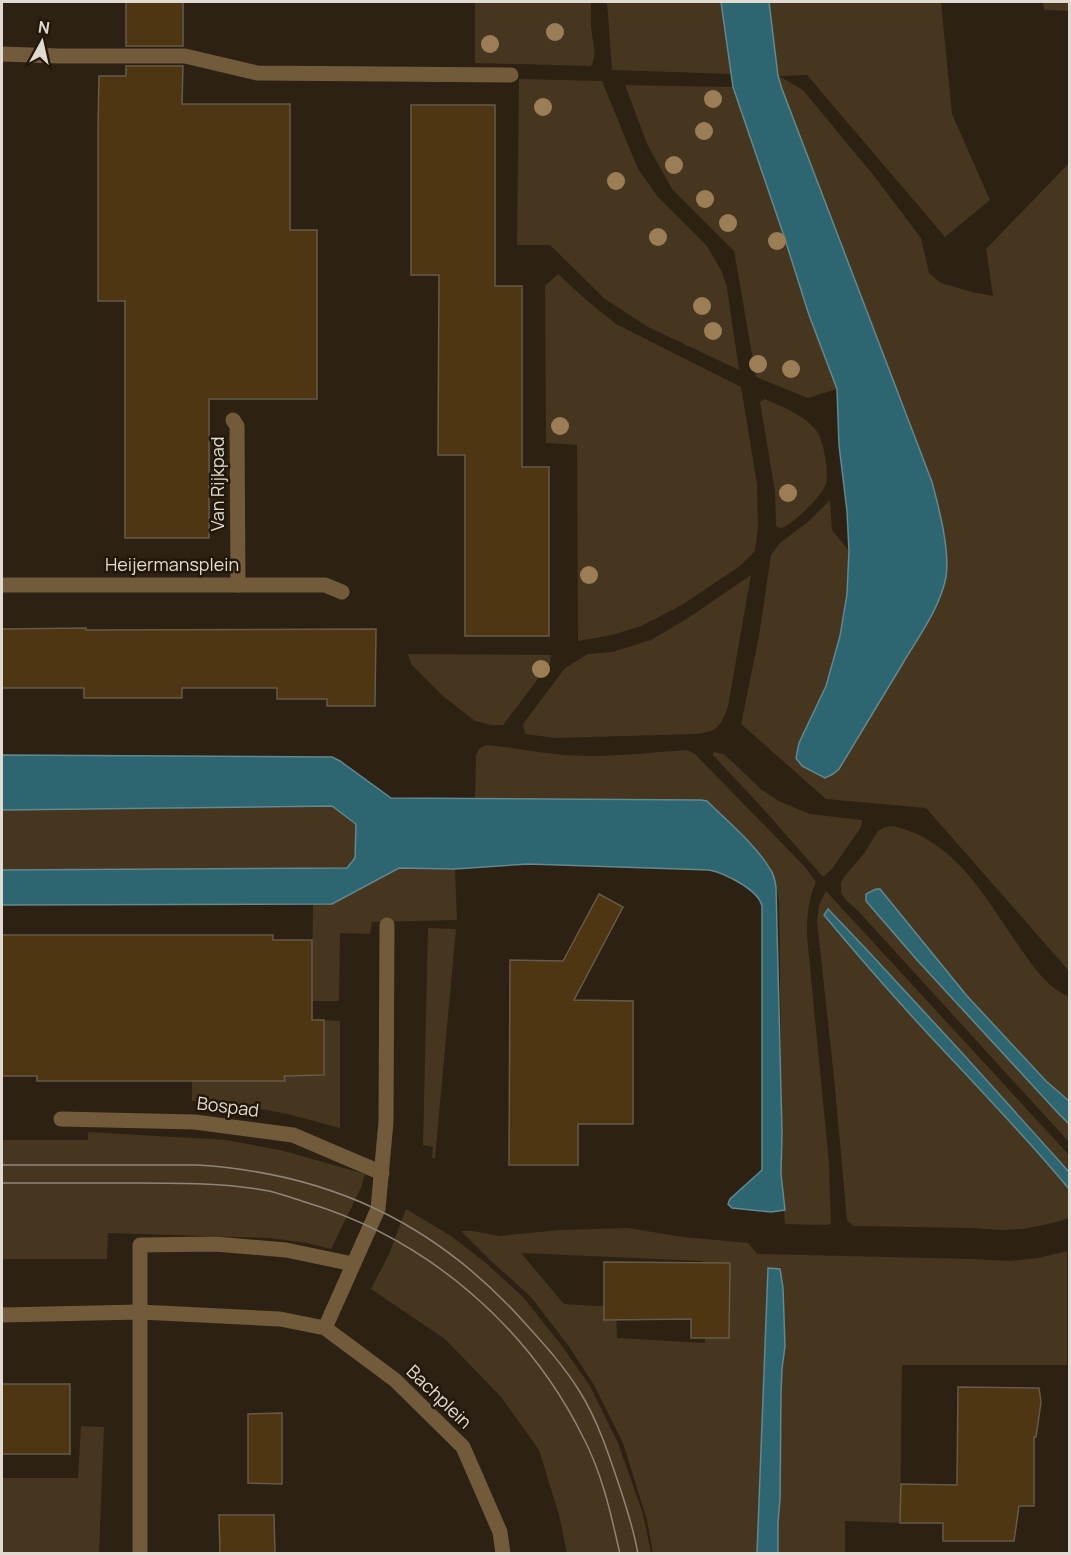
<svg xmlns="http://www.w3.org/2000/svg" width="1071" height="1555" font-family="Manrope,sans-serif">
<rect width="100%" height="100%" fill="#2c2112"/>
<g fill="#463620" fill-rule="evenodd">
<path d="M475 2H591C591 10 591 18 591 27 592 40 598 54 591 66L475 63Z"/>
<path d="M607 2H721L731 74 612 70Z"/>
<path d="M769 2H941L952 114 990 200 945 237 807 75 779 76 803 90 874 176 921 238 929 273 941 283 972 292 993 296 986 249 1069 163V971L926 808 826 799 741 724 759 636 771 555 780 543 809 521 830 500 832 530 849 551 847 594 840 636 826 686 816 709 802 766 825 778 839 769 928 621C932 613 938 605 941 596 954 562 941 516 932 482L782 89 778 76Z"/>
<path d="M1043 2H1069V11L1044 10Z"/>
<path d="M519 79 602 81 638 169 658 197 707 246 722 272 727 288 739 370 648 327 605 299 550 245H517Z"/>
<path d="M625 85 733 87 784 236 809 315 837 389 808 398 756 377 734 251 672 189 647 144Z"/>
<path d="M558 274 584 298 616 324 741 387 757 484 758 528 755 551 740 566 682 605 641 626 612 635 578 641 577 445 546 443 545 286Z"/>
<path d="M765 399C782 407 803 414 816 430 824 441 829 471 826 484 822 496 796 521 784 527 780 529 780 528 776 526L775 491 760 402Z"/>
<path d="M751 575 728 706C722 725 717 732 696 734L555 738 525 734 523 724 565 668 588 654 612 652 651 640 688 618Z"/>
<path d="M408 654 551 655 550 663 503 725H491L475 721 443 696 411 664Z"/>
<path d="M486 745C510 747 533 752 556 754 599 759 644 753 687 750L695 754 805 867 816 882C808 900 807 916 807 936L829 1163 831 1223 827 1225 785 1224 781 1174 782 1133 779 902C777 893 777 883 773 874 764 852 725 819 707 801L701 800 475 799 476 755 479 749Z"/>
<path d="M713 752 724 754 762 790 779 801 810 814 862 820 861 827 832 869 823 877 766 812 713 755Z"/>
<path d="M332 806 356 824 355 858 347 868 2 870V810Z"/>
<path d="M894 826C906 830 918 833 928 840 970 865 993 910 1021 949 1030 962 1041 978 1054 988 1058 991 1064 994 1069 997V1101L1047 1081 967 996 931 952 1058 1113 1069 1124V1142L859 912 846 900 841 893V883L844 877 865 852 878 831 885 827Z"/>
<path d="M398 868 455 869 457 920 372 922 370 934 340 933 339 1001H312L313 903 332 904Z"/>
<path d="M826 891 1069 1155V1172L963 1054 867 950 828 910 824 915C859 956 894 997 930 1036 977 1086 1025 1136 1069 1189V1218L1057 1222 1024 1229 1001 1230 972 1228 853 1226 847 1220 834 1078 817 921 819 905Z"/>
<path d="M428 928 456 929 435 1158H432L433 1147 423 1145Z"/>
<path d="M324 1020 340 1021V1128L287 1114 242 1105 192 1101V1076L285 1080 284 1076 324 1075Z"/>
<path d="M88 1132 227 1140 284 1151 365 1174 361 1188 331 1249 307 1243 270 1238 108 1233 107 1259H2V1140H88Z"/>
<path d="M406 1209 451 1236 486 1263 523 1297 562 1346 590 1386 618 1443 643 1514 651 1553H567L559 1515 539 1450 501 1397 445 1339 371 1289 389 1254Z"/>
<path d="M628 1228 683 1237 748 1243 757 1254 972 1259 1010 1261 1038 1258 1067 1251V1365H902L900 1523 845 1521V1553H778V1523L780 1499 781 1393 782 1369 785 1346 783 1288 780 1269 768 1268 757 1553H653L647 1520 623 1443 594 1385 568 1345 530 1296 492 1262 461 1231H473L499 1236 560 1230ZM521 1253 703 1261 705 1343 617 1338 616 1307 564 1304Z"/>
<path d="M81 1426 104 1427 99 1553H2V1478H78Z"/>
</g>
<g fill="#2d6571" stroke="#63888e" stroke-width="1.5">
<path d="M721 2H769L778 76 782 89 932 482C939 508 950 550 946 577 940 608 919 636 903 663 882 698 861 733 839 769L833 774 825 778 802 766 796 758 799 743 826 686 840 636 847 594 849 551 847 511 839 445 837 389 809 315 784 236 733 87Z"/>
<path d="M2 755 332 757 340 761 391 798 701 800 707 801C726 820 757 846 770 869 774 874 775 880 776 887L782 1133 781 1174 785 1210 771 1212 732 1208 728 1204 730 1199 762 1170V906C758 889 724 873 709 870L528 864 455 869 399 868 332 904 2 905V870L347 868 355 858 356 824 332 806 2 810Z"/>
<path d="M876 889H880L967 996 1046 1081 1069 1101V1124L1058 1113 917 960 866 901V894Z"/>
<path d="M828 909 867 950 963 1054 1069 1172V1189C1025 1136 977 1086 930 1036 894 997 858 956 824 915Z"/>
<path d="M768 1268 780 1269 783 1288 785 1346 782 1369 781 1393 780 1499 778 1523V1553L757 1554Z"/>
</g>
<g fill="#4d3611" stroke="#665a49" stroke-width="1.5">
<rect x="126" y="2" width="57" height="44"/>
<path d="M126 66H183L182 104H290V230H317V399H209V538H125V301H98V127L99 76H126Z"/>
<path d="M411 105H495V286H522V467H549V636H465V455H438L439 275H411Z"/>
<path d="M86 628V630L376 629 375 706H327V699H277V688H182V698H84V688H2V629Z"/>
<path d="M599 894 623 907 574 1000 633 1001V1124H578V1165H509L510 960 563 961Z"/>
<path d="M2 935H273V940H312V1020H324V1075L284 1076 285 1081H37V1076H2Z"/>
<path d="M604 1262 730 1263 729 1338H691V1319L604 1320Z"/>
<rect x="2" y="1384" width="68" height="70"/>
<path d="M958 1387 1039 1388 1041 1402 1036 1437H1034V1506H1019L1014 1541H943V1523H900L901 1484 957 1485Z"/>
<path d="M282 1413V1484L248 1483V1414Z"/>
<path d="M219 1515H274L275 1554H220Z"/>
</g>
<g fill="none" stroke-linecap="round" stroke-linejoin="round">
<g stroke="#715b3b" stroke-width="15">
<path d="M2 54 58 56H185L257 73 511 75"/>
<path d="M233 420 237 426 238 585"/>
<path d="M2 585H325L342 592"/>
<path d="M61 1119 195 1122 293 1135 382 1173"/>
<path d="M2 1315 140 1312 280 1319 325 1328 395 1380 463 1447 500 1532 503 1554"/>
<path d="M325 1328 378 1209 386 1122 387 925"/>
<path d="M140 1554V1245L215 1244 286 1250 353 1264"/>
</g>
<g stroke="#8e8578" stroke-width="1.5">
<path d="M2 1165H197C329 1173 435 1223 523 1321 544 1344 564 1366 580 1392 598 1421 609 1455 620 1488 627 1509 634 1531 638 1554"/>
<path d="M2 1183C47 1183 92 1183 138 1183 181 1183 226 1183 269 1191 282 1194 295 1199 308 1203 427 1239 528 1326 583 1437 602 1473 611 1514 620 1554"/>
</g>
</g>
<g fill="#9b7e56">
<circle cx="555" cy="32" r="9"/>
<circle cx="490" cy="44" r="9"/>
<circle cx="713" cy="99" r="9"/>
<circle cx="543" cy="107" r="9"/>
<circle cx="704" cy="131" r="9"/>
<circle cx="674" cy="165" r="9"/>
<circle cx="616" cy="181" r="9"/>
<circle cx="705" cy="199" r="9"/>
<circle cx="728" cy="223" r="9"/>
<circle cx="658" cy="237" r="9"/>
<circle cx="777" cy="241" r="9"/>
<circle cx="702" cy="306" r="9"/>
<circle cx="713" cy="331" r="9"/>
<circle cx="758" cy="364" r="9"/>
<circle cx="791" cy="369" r="9"/>
<circle cx="560" cy="426" r="9"/>
<circle cx="788" cy="493" r="9"/>
<circle cx="589" cy="575" r="9"/>
<circle cx="541" cy="669" r="9"/>
</g>
<g text-anchor="middle" stroke-width="5" stroke-linejoin="round" paint-order="stroke">
<g font-size="18" fill="#e1dad0" stroke="#221809">
<text transform="translate(218 484) rotate(-90)" y="6">Van Rijkpad</text>
<text x="172" y="571">Heijermansplein</text>
<text transform="translate(228 1107) rotate(7)" y="6">Bospad</text>
<text transform="translate(439 1397) rotate(44)" y="6">Bachplein</text>
</g>
</g>
<rect width="1071" height="1555" fill="none" stroke="#e1dad0" stroke-width="6"/>
<g transform="translate(42 42) rotate(8)" stroke="#221809" stroke-width="4.5" paint-order="stroke">
<path d="M0-4.5L10 22L0 15L-10 22Z" fill="#e1dad0"/>
<text y="-9" font-size="16" font-weight="bold" text-anchor="middle" fill="#e1dad0">N</text>
</g>
</svg>
